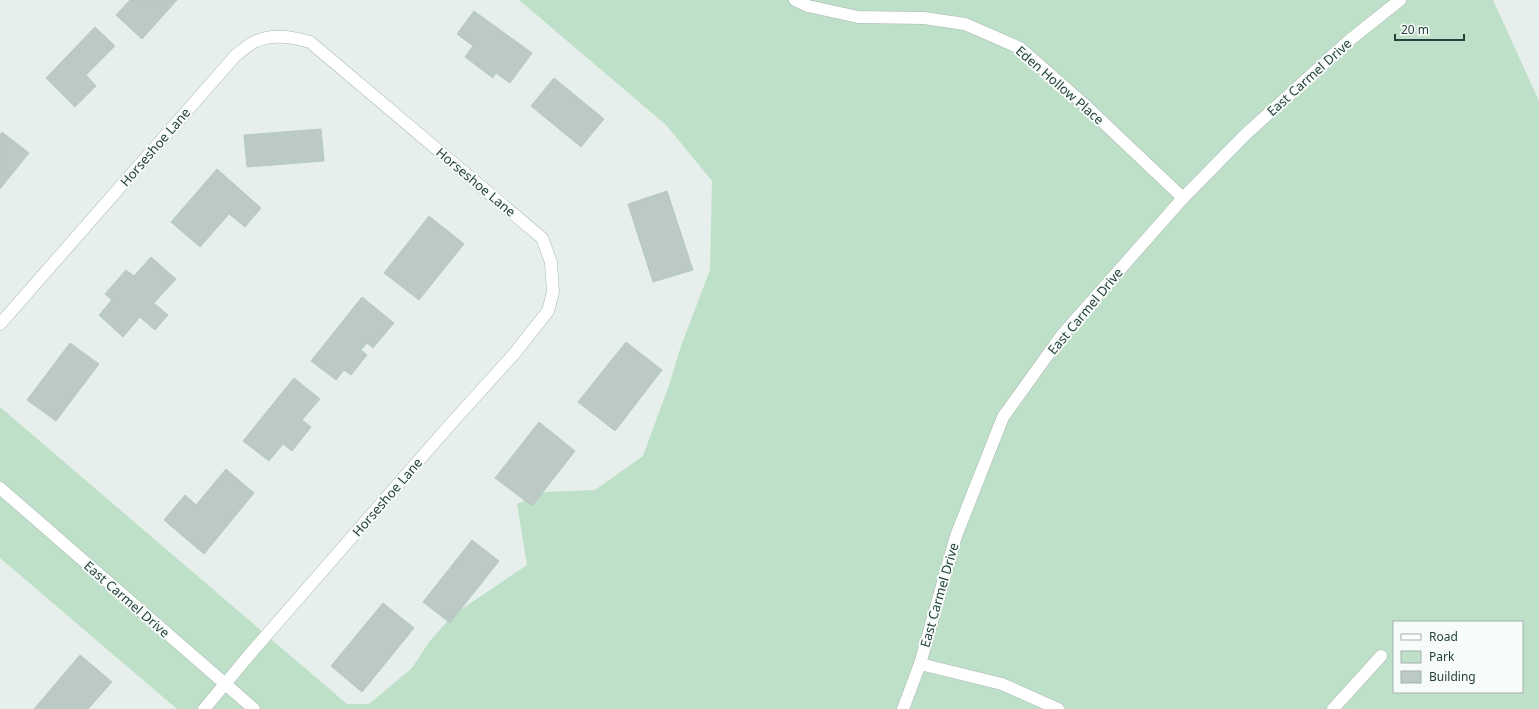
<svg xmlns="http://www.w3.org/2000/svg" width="1539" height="709" font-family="'Noto Sans',sans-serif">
<rect width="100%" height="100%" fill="#e6efeb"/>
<path fill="#bfe0c8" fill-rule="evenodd" d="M519 0H1493L1539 101V709H177L0 558V407L347 704H369L412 668 429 642 453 615 527 565 517 504 544 492 595 490 643 456 669 385 681 346 710 270 712 181 666 125ZM1394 622H1522V692H1394Z"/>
<g fill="#bbcac4" stroke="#b8c9c2">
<path d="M130 0H177L142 39 116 15Z"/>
<path d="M474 11 532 53 510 83 496 73 493 78 465 57 473 46 457 34Z"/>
<path d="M95 27 115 46 86 75 96 86 75 107 46 78Z"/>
<path d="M554 78 604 119 581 147 531 106Z"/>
<path d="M321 129 324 161 247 167 244 135Z"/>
<path d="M2 132 29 153 0 189V135Z"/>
<path d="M217 169 261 208 245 227 229 214 200 247 171 222Z"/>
<path d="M667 191 693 270 653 282 628 204Z"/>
<path d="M429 216 464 244 419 300 384 273Z"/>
<path d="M151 257 176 279 154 303 168 315 155 330 140 317 123 337 99 315 112 300 105 294 126 270 134 276Z"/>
<path d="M362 297 394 323 373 348 367 343 361 350 367 355 351 375 344 370 336 380 311 361Z"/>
<path d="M626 342 662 370 615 431 578 402Z"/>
<path d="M70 343 99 364 56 421 27 400Z"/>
<path d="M294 378 320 399 302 420 311 427 292 451 283 444 269 461 243 441Z"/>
<path d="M539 422 575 451 532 506 495 478Z"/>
<path d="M226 469 254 493 204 554 164 520 185 495 196 505Z"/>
<path d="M472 540 499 561 450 623 423 602Z"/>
<path d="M383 603 414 628 362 692 331 666Z"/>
<path d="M80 655 112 682 88 709H34Z"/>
</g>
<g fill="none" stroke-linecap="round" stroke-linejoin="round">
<g stroke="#a8b8b2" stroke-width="13">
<g id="minor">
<path d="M795 0 808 6 858 17 924 18 965 24 1020 48 1086 106 1183 198"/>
<path d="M0 324 236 55C242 51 248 45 254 42 272 33 292 37 310 42L542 238 551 262 553 292 548 311 514 354 448 427 256 647 204 709"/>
<path d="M0 488 254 709"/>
<path d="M920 664 1002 684 1058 709"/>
<path d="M903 709 920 664 956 536 1003 417 1062 335 1183 198 1246 134 1351 39 1400 0"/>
<path d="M1333 709 1381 656"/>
</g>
</g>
<use href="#minor" stroke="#fff" stroke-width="12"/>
</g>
<g text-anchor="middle" stroke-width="4" stroke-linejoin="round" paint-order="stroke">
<g font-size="13" fill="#24423a" stroke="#f7fbf9">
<text transform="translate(1309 77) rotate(-42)" y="5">East Carmel Drive</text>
<text transform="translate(1060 85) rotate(41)" y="5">Eden Hollow Place</text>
<text transform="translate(155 147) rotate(-49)" y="5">Horseshoe Lane</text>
<text transform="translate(476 182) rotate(40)" y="5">Horseshoe Lane</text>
<text transform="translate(1085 311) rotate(-50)" y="5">East Carmel Drive</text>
<text transform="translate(387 497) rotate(-49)" y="5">Horseshoe Lane</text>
<text transform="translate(939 595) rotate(-74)" y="5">East Carmel Drive</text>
<text transform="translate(127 599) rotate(41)" y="5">East Carmel Drive</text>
</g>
</g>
<rect x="1393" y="621" width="130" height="72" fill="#f7fbf9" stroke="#a3b1ad"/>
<rect x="1401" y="634" width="20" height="6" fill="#ffffff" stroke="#a3b1ad"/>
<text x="1429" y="641" font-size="12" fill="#24423a">Road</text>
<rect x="1401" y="651" width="20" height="12" fill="#bfe0c8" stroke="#a3b1ad"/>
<text x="1429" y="661" font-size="12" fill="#24423a">Park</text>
<rect x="1401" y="671" width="20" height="12" fill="#bbcac4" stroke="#a3b1ad"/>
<text x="1429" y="681" font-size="12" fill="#24423a">Building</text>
<path d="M1395 34v6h69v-6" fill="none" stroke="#24423a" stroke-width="2"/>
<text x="1401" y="34" font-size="12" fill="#24423a" stroke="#f7fbf9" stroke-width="3" paint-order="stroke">20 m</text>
</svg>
